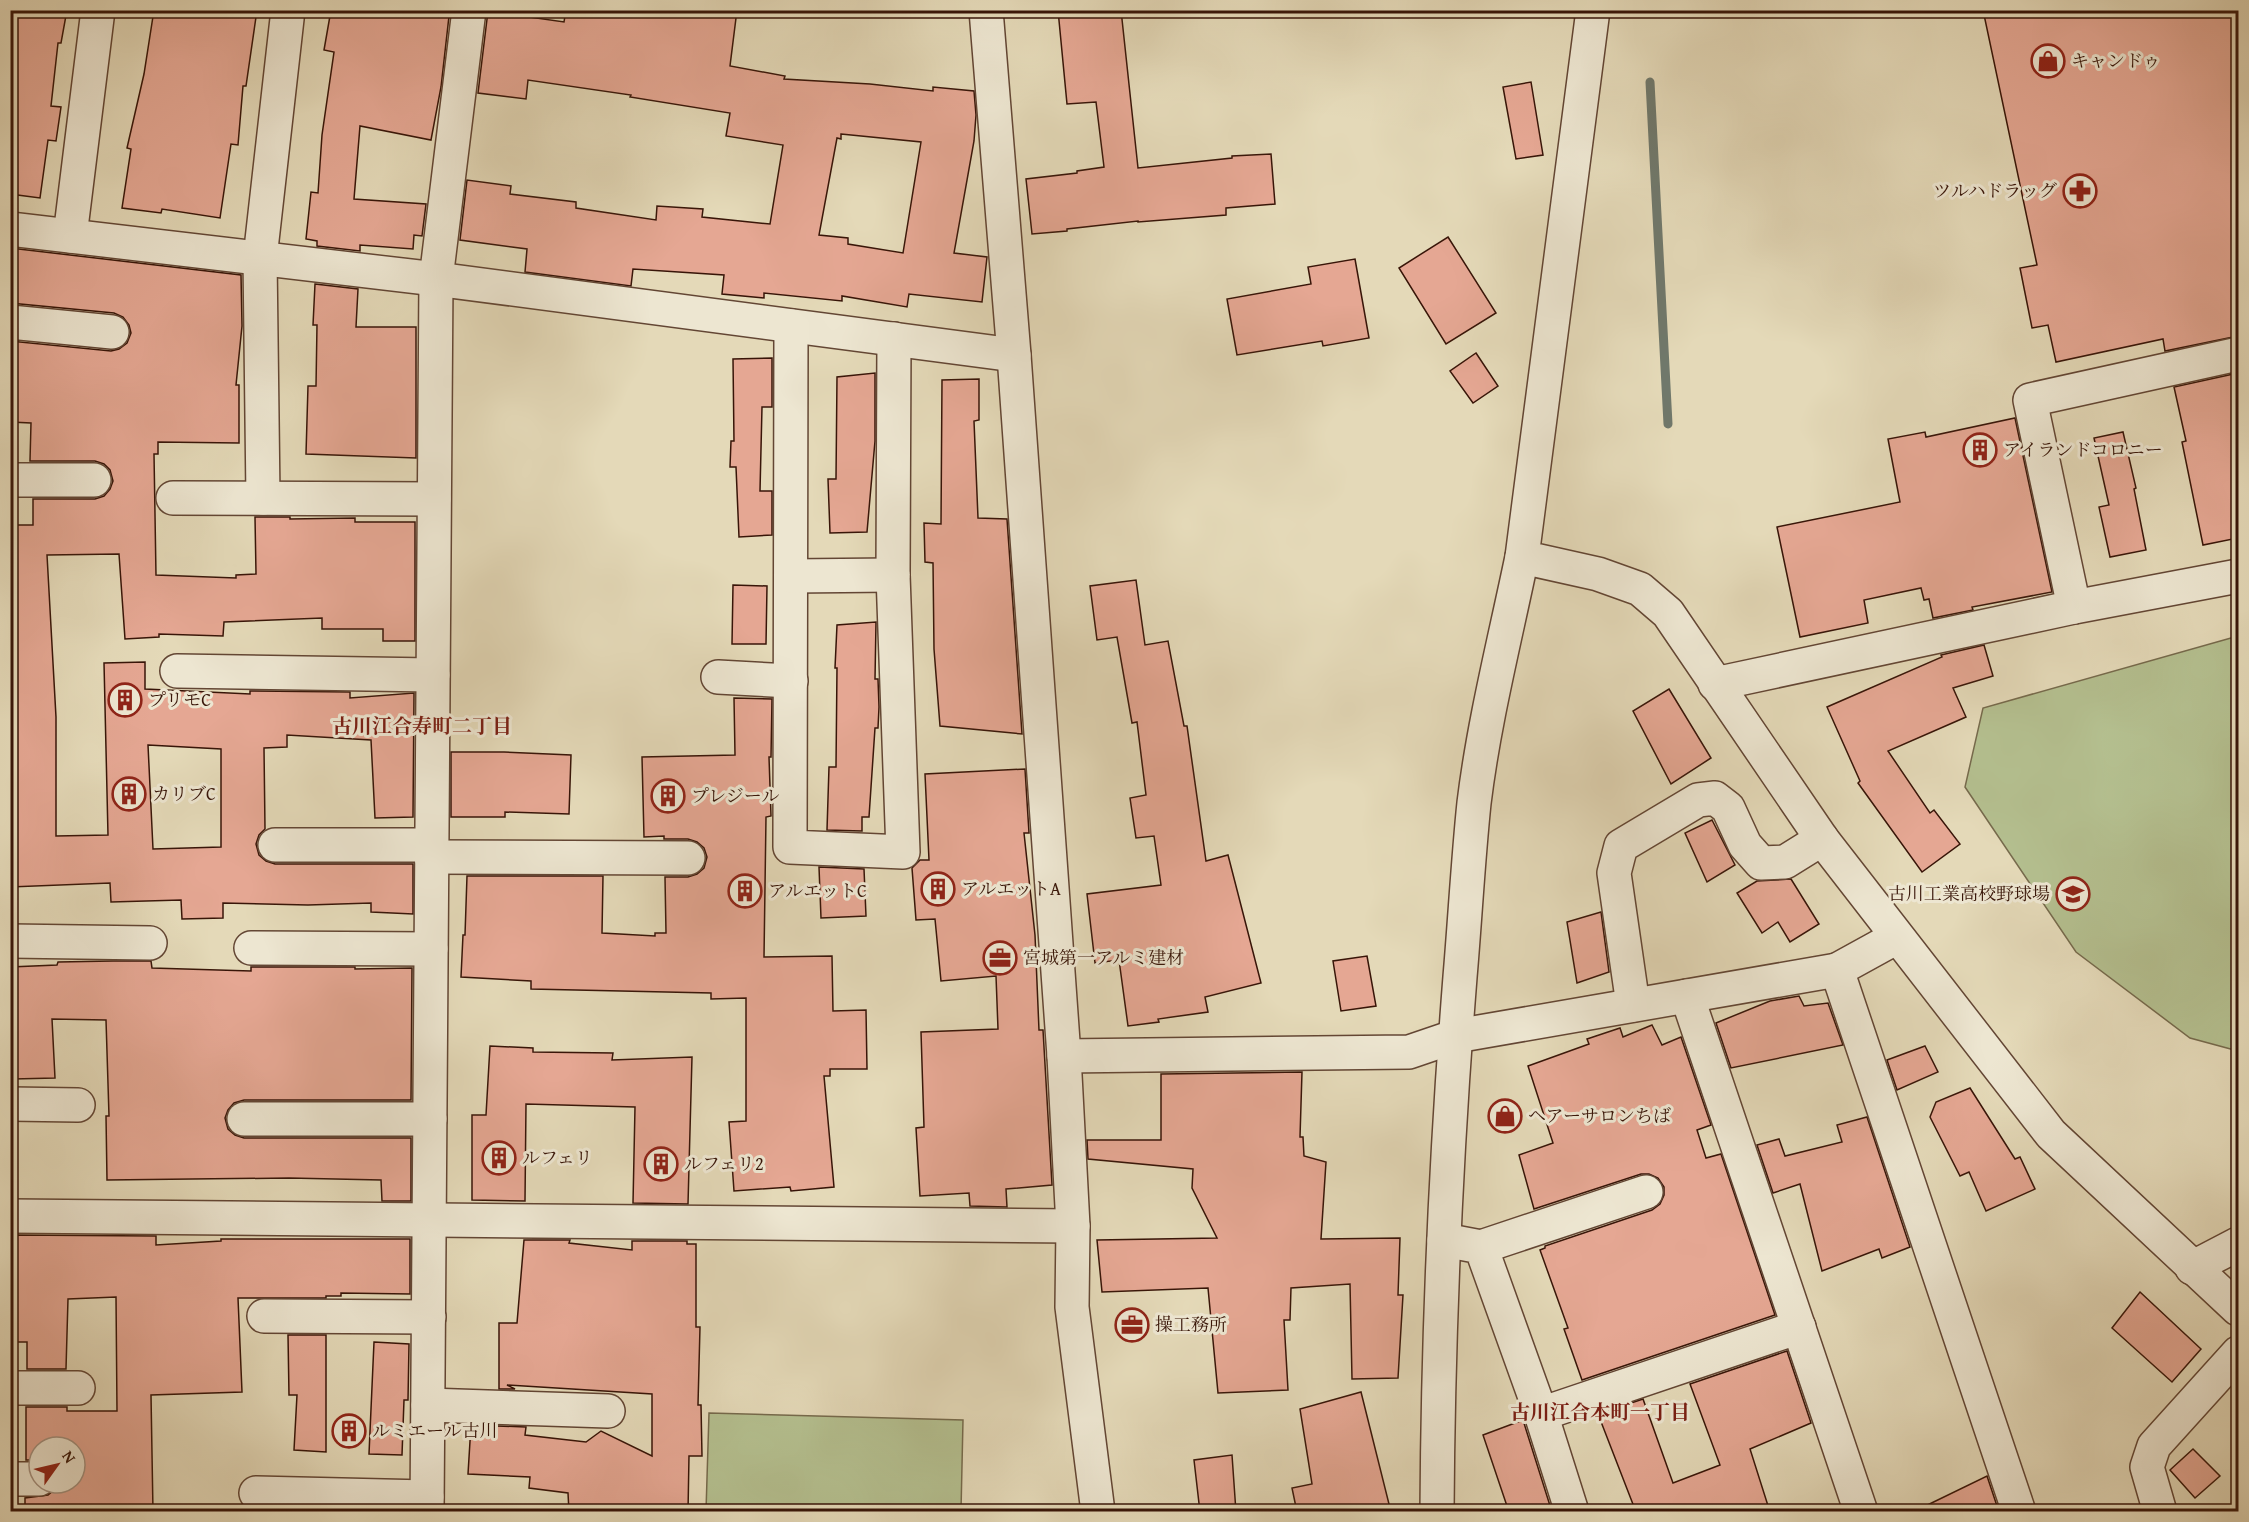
<svg xmlns="http://www.w3.org/2000/svg" width="2249" height="1522" font-family="'Gentium Book Plus','Noto Serif JP',serif">
<rect width="100%" height="100%" fill="#e4d9b8"/>
<filter id="stains"><feTurbulence type="fractalNoise" baseFrequency=".00333" numOctaves="4"/><feColorMatrix values="0 0 0 0 .2 0 0 0 0 .09 0 0 0 0 .02 0 0 0 .5 -.17"/></filter>
<radialGradient id="worn" r=".72"><stop offset=".6" stop-color="#630" stop-opacity="0"/><stop offset="1" stop-color="#630" stop-opacity=".3"/></radialGradient>
<g fill="#b4bf8f" stroke="#766a4c" stroke-width="1.5">
<path d="M2238 636V1051L2190 1038 2076 952 1965 787 1983 708Z"/>
<path d="M709 1413 963 1420 961 1511H706Z"/>
</g>
<g fill="none" stroke-linecap="round" stroke-linejoin="round">
<path stroke="#70786b" stroke-width="9" d="M1650 82 1668 424"/>
</g>
<g fill="#e5a793" stroke="#381508" stroke-width="1.5" fill-rule="evenodd">
<path d="M14 10H67L61 43H58L51 106 61 107 56 141 48 140 40 198 10 194V58L13 35 10 34Z"/>
<path d="M154 10H257L246 86H243L238 145 231 144 220 218 162 209 161 213 122 208 131 149 127 148 144 74Z"/>
<path d="M331 10H416L449 16 441 87 431 140 360 126 354 199 426 204 422 236 414 235 413 249 360 245V251L317 246V241L306 239 311 192 318 193 322 135 334 52 324 50Z"/>
<path d="M566 10H737L730 66 785 76 784 79 870 84 933 91V87L974 91 976 115 974 141 954 253 987 257 982 302 909 294 907 307 842 296V301L764 293V298L722 294 724 275 633 269 631 286 525 272 527 249 460 240 467 180 511 186 510 194 576 202V208L656 220 657 206 703 209 702 217 770 224 783 145 726 136 730 113 630 97 631 95 528 80 526 99 478 93 488 11 564 22ZM841 134 921 142 903 253 848 244V238L819 235 837 138 841 139Z"/>
<path d="M1058 10H1121L1138 168 1232 158V156L1271 154 1275 204 1226 208V215L1138 222V221L1067 229V231L1032 234 1026 179 1077 173V171L1104 167 1096 102 1067 104Z"/>
<path d="M1983 10H2238V336L2165 351 2163 339 2056 362 2048 325 2032 328 2020 268 2037 265Z"/>
<path d="M1531 82 1543 155 1516 159 1503 87Z"/>
<path d="M1448 237 1496 313 1446 344 1399 268Z"/>
<path d="M10 248 241 275 242 326 236 385H239V443L158 442V454H154L156 575 236 578V575L256 574 255 517H290V519L355 518V522H415V641H383V629H322V618L224 622 223 636 159 634V637L125 639 119 554 47 555 56 717V836L108 835 104 663 145 662V689L250 694V691L350 692V698L414 693 413 817 375 818 371 740 287 735V747L264 748 265 829 259 835 256 844 259 855 266 861 275 864H413V914L371 912V903L308 905 223 903V918L182 919 181 900 111 902 110 883 10 887V837H14L15 749 10 664V525H33V499H95L104 496 110 489 113 481 110 470 104 464 95 461H30L31 423 10 422V341L111 351 119 349 127 343 131 333 129 325 123 317 114 313 10 303ZM148 745 221 749V847L153 849Z"/>
<path d="M1355 259 1369 338 1323 346 1322 341 1237 355 1227 299 1311 284 1308 267Z"/>
<path d="M315 284 358 289 356 327H416V458L306 454 308 386H316L317 325H313Z"/>
<path d="M1476 353 1498 386 1473 403 1450 371Z"/>
<path d="M772 358V407H762L760 491H772V535L739 537 736 467H730L731 441H734L733 359Z"/>
<path d="M875 373V441L867 532 830 533 828 479H836L837 377Z"/>
<path d="M2238 373V538L2203 545 2182 442 2186 441 2174 387Z"/>
<path d="M979 379V420L974 421 978 518 1007 519 1022 734 940 726 934 649 933 563 925 562 924 523 941 524 942 380Z"/>
<path d="M2015 418 2052 592 1972 607 1973 610 1933 618 1929 599 1924 600 1921 588 1864 600 1868 623 1800 637 1777 527 1900 502 1888 439 1925 432 1926 437Z"/>
<path d="M2123 432 2136 488 2134 489 2146 550 2110 557 2099 507 2109 505 2094 438Z"/>
<path d="M1136 580 1145 645 1168 641 1184 726H1187L1206 861 1228 855 1261 983 1205 997 1208 1012 1158 1019 1159 1022 1128 1026 1119 960 1095 963 1087 894 1161 885 1154 836 1136 838 1130 798 1146 795 1137 722 1132 723 1117 637 1097 640 1090 586Z"/>
<path d="M733 585 767 586 766 644H732Z"/>
<path d="M876 622 875 679H878L879 707 878 728H875L869 817H862V831L827 830 829 767H836L837 668H835L837 625Z"/>
<path d="M1984 645 1993 676 1953 688 1966 717 1888 751 1930 813 1934 810 1960 844 1922 872 1858 783 1860 781 1827 707 1942 657 1941 655Z"/>
<path d="M1669 689 1711 758 1671 784 1633 711Z"/>
<path d="M734 698 772 699 771 757H769L771 816 766 817 764 957 832 956 833 1011 866 1010 867 1069H830V1076H824L834 1187 791 1191 790 1187 734 1191 729 1122 746 1121V998L711 999V993L531 989V981L461 977 463 935H465L467 876H603L602 933 655 936V933H666L665 877H688L697 874 704 868 707 857 704 848 697 842 688 839H664V836L644 837 642 757 735 755Z"/>
<path d="M451 752H504L571 755 569 814 505 812V817H451Z"/>
<path d="M1025 769 1029 833H1024L1035 935 1039 1030H1043L1052 1185 1006 1189 1007 1207 970 1206 969 1193 920 1196 916 1128 924 1127 921 1032 998 1029 996 976 941 981 935 919 916 920 912 868 920 860H929L925 774Z"/>
<path d="M1712 820 1735 865 1707 882 1685 833Z"/>
<path d="M819 867 864 869 866 916 821 918Z"/>
<path d="M1791 879 1819 924 1790 942 1778 922 1762 933 1737 893 1757 881Z"/>
<path d="M1601 912 1609 972 1577 983 1567 922Z"/>
<path d="M1367 956 1376 1006 1341 1011 1333 961Z"/>
<path d="M113 961H151L152 968 251 971V967H355V969L412 968 411 1100H244L234 1103 228 1110 225 1118 228 1129 235 1135 244 1138H411V1201H382L381 1180 289 1178 107 1180 106 1116H109L106 1020 52 1019 55 1078 13 1079 10 967 57 965 58 962Z"/>
<path d="M1799 996 1804 1006 1828 1003 1843 1045 1731 1068 1716 1023 1770 1001Z"/>
<path d="M1652 1025 1662 1045 1681 1037 1711 1125 1697 1130 1706 1158 1721 1154 1775 1315 1582 1380 1564 1329 1568 1328 1540 1250 1545 1248V1246L1652 1210 1660 1204 1664 1195V1187L1658 1178 1649 1174H1641L1534 1209 1519 1155 1553 1143 1528 1066 1589 1044 1587 1039 1620 1028 1623 1037Z"/>
<path d="M490 1046 533 1048V1052L613 1053 612 1060 692 1057 688 1204 633 1203 635 1107 526 1104 525 1201 472 1200V1115H486Z"/>
<path d="M1925 1046 1938 1072 1897 1090 1887 1060Z"/>
<path d="M1302 1072 1300 1137H1303L1304 1156 1326 1162 1321 1239 1400 1238 1398 1295H1403L1398 1378 1352 1379 1350 1284 1291 1288 1290 1320H1284L1288 1390 1218 1393 1208 1288 1102 1292 1097 1240 1217 1238 1192 1188 1193 1169 1088 1159 1087 1140H1161V1074Z"/>
<path d="M1970 1088 2015 1159 2020 1157 2035 1189 1986 1211 1969 1172 1960 1176 1930 1117 1936 1102Z"/>
<path d="M1867 1117 1910 1247 1882 1258 1879 1249 1822 1271 1800 1184 1773 1193 1757 1145 1779 1139 1785 1156 1842 1142 1837 1125Z"/>
<path d="M10 1235 156 1236V1245L221 1241V1239H410V1294L341 1293V1296H326V1298H238L242 1392 151 1395 153 1512H25V1498L48 1495 55 1489 57 1483H75V1447H39V1460H26V1407H67V1411H117L116 1297 68 1299 66 1369H27V1342H10Z"/>
<path d="M524 1240H570L569 1243 632 1250V1241H687V1244H696V1327H700L698 1405H701L702 1456H689L688 1512H569L568 1493 529 1488 530 1477 468 1474 471 1425 526 1427 525 1435 586 1442 601 1431 652 1456V1394L507 1385 515 1389H499V1323H517Z"/>
<path d="M2140 1292 2201 1349 2172 1382 2112 1328Z"/>
<path d="M288 1335H326V1452L294 1450 297 1395H289Z"/>
<path d="M374 1342 409 1344 408 1400H404L402 1455 369 1454Z"/>
<path d="M1787 1351 1811 1423 1750 1449 1770 1512H1636L1598 1414 1643 1399 1673 1483 1720 1465 1690 1384Z"/>
<path d="M1361 1392 1391 1512H1297L1292 1488 1312 1484 1300 1409Z"/>
<path d="M1523 1420 1552 1512H1509L1483 1435Z"/>
<path d="M2193 1449 2220 1476 2195 1498 2170 1470Z"/>
<path d="M1232 1455 1236 1512H1200L1194 1460Z"/>
<path d="M1987 1476 1999 1512H1913Z"/>
</g>
<g fill="none" stroke-linecap="round" stroke-linejoin="round">
<g stroke="#634634" stroke-width="36">
<g id="minor">
<path d="M986 10 1014 355 1064 1056 1073 1226 1072 1307 1098 1512"/>
<path d="M1593 10 1522 557 1598 574 1640 589 1668 613 1822 839 2051 1134 2238 1309"/>
<path d="M10 229 436 279 1014 355"/>
<path d="M70 236 98 10"/>
<path d="M10 322 112 332"/>
<path d="M791 326 790 847 903 852 893 575 894 339"/>
<path d="M10 480H94"/>
<path d="M173 498 434 499"/>
<path d="M263 498 260 258 288 10"/>
<path d="M791 576 893 575"/>
<path d="M2074 607 2030 400 2238 354"/>
<path d="M177 671 433 675"/>
<path d="M718 677 791 681"/>
<path d="M1715 684 2074 607 2238 576"/>
<path d="M275 845H432"/>
<path d="M431 857 688 858"/>
<path d="M1897 937 1837 970 2019 1512"/>
<path d="M10 941 150 943"/>
<path d="M251 948 431 949"/>
<path d="M1687 996 1861 1512"/>
<path d="M1633 1005 1614 873 1621 846 1698 800 1715 798 1728 808 1745 845 1761 863 1785 862 1822 839"/>
<path d="M1064 1056 1409 1052 1456 1036 1837 970"/>
<path d="M10 1104 78 1105"/>
<path d="M244 1119H430"/>
<path d="M10 1216 1073 1226"/>
<path d="M1444 1240 1481 1247 1541 1414 1572 1512"/>
<path d="M1481 1247 1646 1192"/>
<path d="M2192 1268 2238 1244"/>
<path d="M264 1316 429 1317"/>
<path d="M10 1388H78"/>
<path d="M428 1405 608 1411"/>
<path d="M1541 1414 1799 1327"/>
<path d="M10 1479H39"/>
<path d="M256 1493 427 1497"/>
<path d="M427 1512 436 279 469 10"/>
<path d="M1437 1512C1438 1333 1446 1155 1460 977 1465 919 1468 861 1474 803 1484 721 1505 639 1522 557"/>
<path d="M2160 1512 2147 1467 2154 1446 2238 1353"/>
</g>
</g>
<use href="#minor" stroke="#ede6d1" stroke-width="33"/>
</g>
<defs>
<g id="shop-ring" transform="scale(1.725)"><circle r="9.5" fill="#ede6d1" stroke="#8f2418" stroke-width="1.5"/><path d="M-5-2.5h2.3a2.7 3.5 0 0 1 5.4 0H5L5.5 6h-11ZM-1.5-2.5h3a1.5 2.3 0 0 0-3 0Z" fill="#8f2418"/></g>
<g id="pharmacy-ring" transform="scale(1.725)"><circle r="9.5" fill="#ede6d1" stroke="#8f2418" stroke-width="1.5"/><path d="M-2-6h4v4h4v4h-4v4h-4v-4h-4v-4h4Z" fill="#8f2418"/></g>
<g id="building-ring" transform="scale(1.725)"><circle r="9.5" fill="#ede6d1" stroke="#8f2418" stroke-width="1.5"/><path d="M-4-6H4V6H1V3H-1V6H-4ZM-2.5-4.3h1.7v1.8h-1.7ZM.8-4.3h1.7v1.8H.8ZM-2.5-1h1.7V.8h-1.7ZM.8-1h1.7V.8H.8Z" fill="#8f2418"/></g>
<g id="school-ring" transform="scale(1.725)"><circle r="9.5" fill="#ede6d1" stroke="#8f2418" stroke-width="1.5"/><path d="M0-5L7-2L0 1L-7-2ZM-4 1L0 2.5L4 1V4Q0 6-4 4Z" fill="#8f2418"/></g>
<g id="office-ring" transform="scale(1.725)"><circle r="9.5" fill="#ede6d1" stroke="#8f2418" stroke-width="1.5"/><path d="M-6-3h4V-5.5h4V-3h4V5H-6ZM-1-4.5V-3h2v-1.5ZM-6 0V1H6V0Z" fill="#8f2418"/></g>
</defs>
<g fill-rule="evenodd">
<use href="#shop-ring" x="2048" y="61"/>
<use href="#pharmacy-ring" x="2080" y="191"/>
<use href="#building-ring" x="1980" y="450"/>
<use href="#building-ring" x="125" y="700"/>
<use href="#building-ring" x="129" y="794"/>
<use href="#building-ring" x="668" y="796"/>
<use href="#building-ring" x="938" y="889"/>
<use href="#building-ring" x="745" y="891"/>
<use href="#school-ring" x="2073" y="894"/>
<use href="#office-ring" x="1000" y="958"/>
<use href="#shop-ring" x="1505" y="1116"/>
<use href="#building-ring" x="499" y="1158"/>
<use href="#building-ring" x="661" y="1164"/>
<use href="#office-ring" x="1132" y="1325"/>
<use href="#building-ring" x="349" y="1431"/>
</g>
<g text-anchor="middle" stroke-width="6" stroke-linejoin="round" paint-order="stroke">
<g font-size="18" fill="#381508" stroke="#ede6d1" text-anchor="start">
<text x="2071" y="67">キャンドゥ</text>
<text x="2057" y="197" text-anchor="end">ツルハドラッグ</text>
<text x="2003" y="456">アイランドコロニー</text>
<text x="148" y="706">プリモC</text>
<text x="152" y="800">カリブC</text>
<text x="691" y="802">プレジール</text>
<text x="961" y="895">アルエットA</text>
<text x="768" y="897">アルエットC</text>
<text x="2050" y="900" text-anchor="end">古川工業高校野球場</text>
<text x="1023" y="964">宮城第一アルミ建材</text>
<text x="1528" y="1122">ヘアーサロンちば</text>
<text x="522" y="1164">ルフェリ</text>
<text x="684" y="1170">ルフェリ2</text>
<text x="1155" y="1331">操工務所</text>
<text x="372" y="1437">ルミエール古川</text>
</g>
<g font-size="20" font-weight="bold" fill="#7a1f14" stroke="#ede6d1">
<text x="422" y="733">古川江合寿町二丁目</text>
<text x="1600" y="1419">古川江合本町一丁目</text>
</g>
</g>
<rect width="2249" height="1522" fill="none" stroke="#e4d9b8" stroke-width="36"/>
<rect x="12" y="12" width="2225" height="1498" fill="none" stroke="#381508" stroke-width="3"/>
<rect x="18" y="18" width="2213" height="1486" fill="none" stroke="#381508" stroke-width="1.5"/>
<g transform="translate(57 1465) rotate(56)"><circle r="28" fill="#ede6d1" stroke="#a59281" stroke-width="1.5"/>
<path d="M0-4.5L10 22L0 15L-10 22Z" fill="#8f2418"/>
<text y="-9" font-size="16" font-weight="bold" text-anchor="middle" fill="#381508">N</text>
</g>
<rect width="100%" height="100%" filter="url(#stains)"/>
<rect width="100%" height="100%" fill="url(#worn)"/>
</svg>
